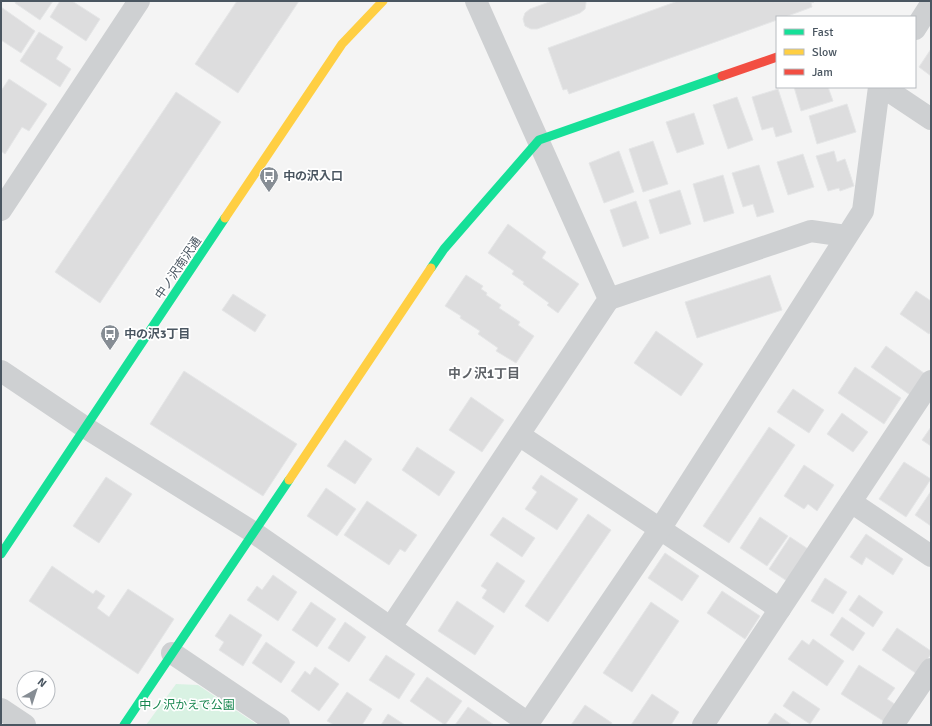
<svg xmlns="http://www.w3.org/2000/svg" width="932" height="726" font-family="Signika,'Noto Sans JP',sans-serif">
<rect width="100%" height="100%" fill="#f4f4f4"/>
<path fill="#d9f2e3" d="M176 684 198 685 258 725H146Z"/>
<g fill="#ddddde" stroke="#e5e6e7">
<path d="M16 1H53L40 20 15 3Z"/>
<path d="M60 1H72L100 19 86 41 50 17Z"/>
<path d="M237 1H299L238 93 195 64Z"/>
<path d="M552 1H586V3L585 9 580 13 537 29H531L525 26 523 19 525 13 530 9Z"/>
<path d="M678 1 814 2 811 3 812 7 785 17H777V20L569 94 567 89 563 90 548 48Z"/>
<path d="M1 7 35 31 21 53 1 40Z"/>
<path d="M39 32 63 47 56 59 71 69 60 87 20 61Z"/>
<path d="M931 49V76L919 67Z"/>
<path d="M9 79 47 104 29 131 22 127 5 154 1 151V91Z"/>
<path d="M794 87H828L833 101 801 111Z"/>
<path d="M778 89 792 132 776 137 773 127 762 130 752 97Z"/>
<path d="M176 92 221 122 100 303 55 272Z"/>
<path d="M737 97 753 140 728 149 713 105Z"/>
<path d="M847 104 856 132 817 144 809 116Z"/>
<path d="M694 113 704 144 677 153 666 122Z"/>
<path d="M653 141 668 184 643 192 629 149Z"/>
<path d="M619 151 634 192 604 203 589 163Z"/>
<path d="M834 151 837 162 845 159 854 186 840 191 839 188 828 191 816 156Z"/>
<path d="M803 154 814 187 788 195 777 162Z"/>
<path d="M759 165 774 212 757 217 753 204 743 207 732 173Z"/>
<path d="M723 175 734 213 704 222 693 184Z"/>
<path d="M680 190 691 224 660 234 649 200Z"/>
<path d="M636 201 649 238 623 247 610 210Z"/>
<path d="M508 224 546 252 542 258 579 284 558 313 547 305 549 303 523 284 524 282 512 274 514 271 488 253Z"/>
<path d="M466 275 483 286 481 289 487 293 486 295 501 305 499 308 520 322 518 325 534 336 516 363 496 351 498 348 478 334 480 331 460 318 461 316 445 306Z"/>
<path d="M770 275 782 310 697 338 685 302Z"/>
<path d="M916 291 931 301V331L929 334 900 314Z"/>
<path d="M233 294 266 315 255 332 222 310Z"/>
<path d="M656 331 703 364 681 396 634 363Z"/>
<path d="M886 346 928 376 913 397 871 367Z"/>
<path d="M855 367 901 398 884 424 838 393Z"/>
<path d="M184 371 297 444 263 496 150 424Z"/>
<path d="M793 389 824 410 809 433 777 412Z"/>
<path d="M471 397 504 420 482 452 449 430Z"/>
<path d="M842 413 868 432 853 452 827 434Z"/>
<path d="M769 427 795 445 729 543 703 526Z"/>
<path d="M931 427V446L922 440Z"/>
<path d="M345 440 372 459 355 484 327 466Z"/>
<path d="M417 447 455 472 439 496 402 470Z"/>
<path d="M904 462 931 479 906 517 879 499Z"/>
<path d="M804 465 834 485 817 511 808 504 804 509 784 496Z"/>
<path d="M541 475 578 499 557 530 525 509 537 492 532 488Z"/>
<path d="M106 477 132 494 99 543 73 526Z"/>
<path d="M326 488 356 509 337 536 307 516Z"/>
<path d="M931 491V526L915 515Z"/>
<path d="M367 501 417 535 405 552 400 549 389 565 344 535Z"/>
<path d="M588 514 611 530 548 622 525 606Z"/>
<path d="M503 517 535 538 522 557 490 535Z"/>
<path d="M760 517 788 536 767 566 740 548Z"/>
<path d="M866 534 903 559 893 575 866 557 862 565 850 557Z"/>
<path d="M790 537 811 551 790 583 769 569Z"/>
<path d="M665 553 699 576 682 601 648 578Z"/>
<path d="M497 562 525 581 504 613 482 598 487 590 481 586Z"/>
<path d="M52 566 93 594 96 590 105 596 97 608 109 617 128 589 174 619 138 674 29 601Z"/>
<path d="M273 575 297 592 278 621 247 600 257 586 262 590Z"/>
<path d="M825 578 847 592 833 614 811 601Z"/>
<path d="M722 591 760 616 745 639 707 613Z"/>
<path d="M859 595 883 612 873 627 849 610Z"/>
<path d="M457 601 494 626 475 655 438 631Z"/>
<path d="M311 602 336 619 317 647 292 630Z"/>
<path d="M651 602 679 621 632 692 603 673Z"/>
<path d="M230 614 262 635 243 666 219 650 224 642 215 636Z"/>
<path d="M842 617 865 633 853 651 830 635Z"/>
<path d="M345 622 366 637 349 662 328 648Z"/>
<path d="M897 628 931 651V654L917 674 882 650Z"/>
<path d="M813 639 844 661 827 686 788 659 802 640 809 645Z"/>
<path d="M266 642 295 662 281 683 252 663Z"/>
<path d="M386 655 415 674 399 699 369 680Z"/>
<path d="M859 665 895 688 887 699 896 705 885 722 841 694Z"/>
<path d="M315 667 339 684 319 711 291 691 305 671 310 675Z"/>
<path d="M427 677 462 701 445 725 410 701Z"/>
<path d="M793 691 820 709 810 724 783 706Z"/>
<path d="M347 692 372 709 362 725H334L327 721Z"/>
<path d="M652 694 679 712 671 725H631Z"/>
<path d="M585 705 612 723 611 725H571Z"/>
<path d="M468 707 494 725H455Z"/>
<path d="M775 713 792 725H767Z"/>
<path d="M388 714 405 725H381Z"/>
</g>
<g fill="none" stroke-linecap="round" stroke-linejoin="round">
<g stroke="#ced0d2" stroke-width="22">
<path d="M915 29 931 4"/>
<path d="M883 87 931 119"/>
<path d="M1 210 139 1"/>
<path d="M609 299 811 231 846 236"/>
<path d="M1 371 86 428 253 532 528 723"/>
<path d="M519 435 780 609"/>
<path d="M851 502 931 556"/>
<path d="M391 627 609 299 476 1"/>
<path d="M172 653 279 725"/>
<path d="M1 709 25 725"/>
<path d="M527 725 660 529 863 211 879 87"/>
<path d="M703 725 931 381"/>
<path d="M893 725 931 669"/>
</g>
<g stroke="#16e098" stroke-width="9">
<path d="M431 268 444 249 539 140 722 76"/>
<path d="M1 554 225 218"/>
<path d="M124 725 289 480"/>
</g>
<g stroke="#ffcf43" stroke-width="9">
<path d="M225 218 342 44 383 1"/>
<path d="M289 480 431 268"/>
</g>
<path stroke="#f24e42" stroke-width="9" d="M722 76 777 57"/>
</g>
<defs>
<g id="bus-pin" transform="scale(1)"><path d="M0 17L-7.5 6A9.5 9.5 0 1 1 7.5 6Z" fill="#868d94" stroke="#fff"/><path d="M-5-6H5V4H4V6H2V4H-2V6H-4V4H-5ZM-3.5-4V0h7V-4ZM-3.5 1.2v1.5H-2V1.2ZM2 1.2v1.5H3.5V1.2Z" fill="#fff"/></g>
</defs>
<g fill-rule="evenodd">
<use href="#bus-pin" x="269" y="176"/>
<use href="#bus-pin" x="110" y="334"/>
</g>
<g text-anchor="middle" stroke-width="3.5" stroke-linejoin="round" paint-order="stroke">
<g font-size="12" font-weight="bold" fill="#4a5661" stroke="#fff" text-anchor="start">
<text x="283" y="180">中の沢入口</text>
<text x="124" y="338">中の沢3丁目</text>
</g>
<g font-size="12" fill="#4a5661" stroke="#fff">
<text transform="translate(178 268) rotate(-56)" y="4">中ノ沢南沢通</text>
</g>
<g font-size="12" fill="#17864f" stroke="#fff">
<text x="187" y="709">中ノ沢かえで公園</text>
</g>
<g font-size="13" font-weight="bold" fill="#5f6368" stroke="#fff">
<text x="484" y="378">中ノ沢1丁目</text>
</g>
</g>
<rect width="932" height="726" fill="none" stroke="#4a5661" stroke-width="4"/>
<rect x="776" y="16" width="140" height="72" fill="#ffffff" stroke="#b7bbc0"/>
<rect x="784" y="29" width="20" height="6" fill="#16e098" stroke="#b7bbc0"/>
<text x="812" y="36" font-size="12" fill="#4a5661">Fast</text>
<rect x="784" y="49" width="20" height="6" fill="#ffcf43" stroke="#b7bbc0"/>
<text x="812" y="56" font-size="12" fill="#4a5661">Slow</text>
<rect x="784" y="69" width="20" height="6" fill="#f24e42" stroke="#b7bbc0"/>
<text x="812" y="76" font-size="12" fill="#4a5661">Jam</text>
<g transform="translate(36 690) rotate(39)"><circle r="19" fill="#ffffff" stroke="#b7bbc0"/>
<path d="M0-3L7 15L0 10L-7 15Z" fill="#868d94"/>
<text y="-6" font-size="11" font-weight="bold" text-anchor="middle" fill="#4a5661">N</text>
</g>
</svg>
